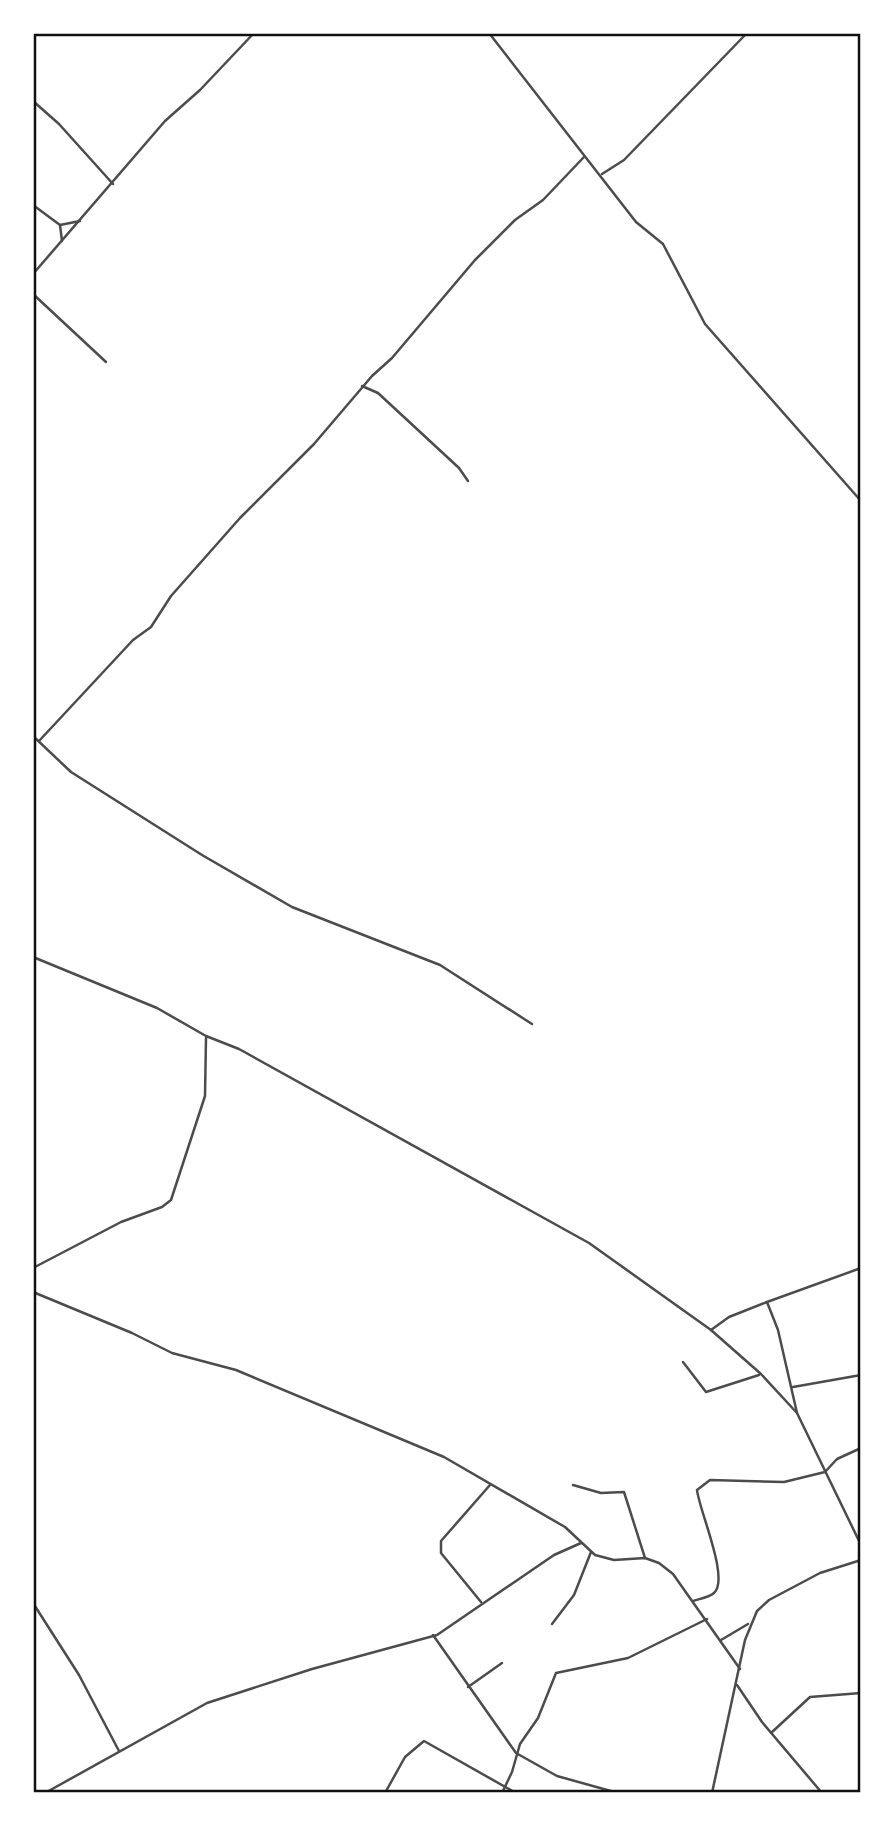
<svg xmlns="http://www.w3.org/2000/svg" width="894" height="1826" font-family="Helvetica,sans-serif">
<rect width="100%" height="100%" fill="#fff"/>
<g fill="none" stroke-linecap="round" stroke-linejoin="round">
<g stroke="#4c4c4c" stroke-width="2.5">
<path d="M489 33 636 222 663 244 705 324 861 501"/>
<path d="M33 101 59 124 113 184"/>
<path d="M602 174 624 160 747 33"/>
<path d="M33 205 60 225 62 241"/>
<path d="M60 225 80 221"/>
<path d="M33 274 165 121 200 90 254 33"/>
<path d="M33 294 106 362"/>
<path d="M362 386 378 393 459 468 468 481"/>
<path d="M33 736 71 772 202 855 292 907 440 965 532 1024"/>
<path d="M39 741 133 640 151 627 171 596 240 518 314 444 372 376 392 358 475 260 515 220 543 200 584 157"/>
<path d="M33 957 157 1008 206 1036 239 1049 589 1243 711 1330 761 1374 797 1413 861 1545"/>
<path d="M33 1268 121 1222 162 1207 171 1200 205 1096 206 1038"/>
<path d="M33 1292 132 1333 172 1353 236 1370 444 1457 565 1527 595 1555 614 1560 645 1558 659 1563 673 1574 740 1669"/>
<path d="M711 1330 729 1317 767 1302"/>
<path d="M683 1362 706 1392 759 1375"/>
<path d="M793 1387 861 1375"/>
<path d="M797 1413 778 1330 767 1302 861 1268"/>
<path d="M573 1485 601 1493 624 1492 645 1558"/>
<path d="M693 1601C699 1599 710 1597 714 1593 730 1579 699 1510 697 1490L710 1480 784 1482 825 1472 837 1459 861 1448"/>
<path d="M481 1602 441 1553V1541L490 1485"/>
<path d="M33 1603 79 1675 119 1751"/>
<path d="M552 1624 574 1595 591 1552"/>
<path d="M433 1635 516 1753 557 1776 618 1793"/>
<path d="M721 1640 748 1624"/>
<path d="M737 1685 762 1722 822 1793"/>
<path d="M468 1687 502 1663"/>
<path d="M771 1733 810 1697 861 1693"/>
<path d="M45 1793 207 1703 312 1669 437 1635 554 1555 581 1543"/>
<path d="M385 1793 405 1757 424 1741 516 1793"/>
<path d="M502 1793 512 1772 520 1744 538 1718 556 1673 628 1658 707 1619"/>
<path d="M712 1793 745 1640 757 1611 769 1600 820 1573 861 1560"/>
</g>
</g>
<rect width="894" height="1826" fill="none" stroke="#ffffff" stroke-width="70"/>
<rect x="35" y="35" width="824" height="1756" fill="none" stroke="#111" stroke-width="2.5"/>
</svg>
